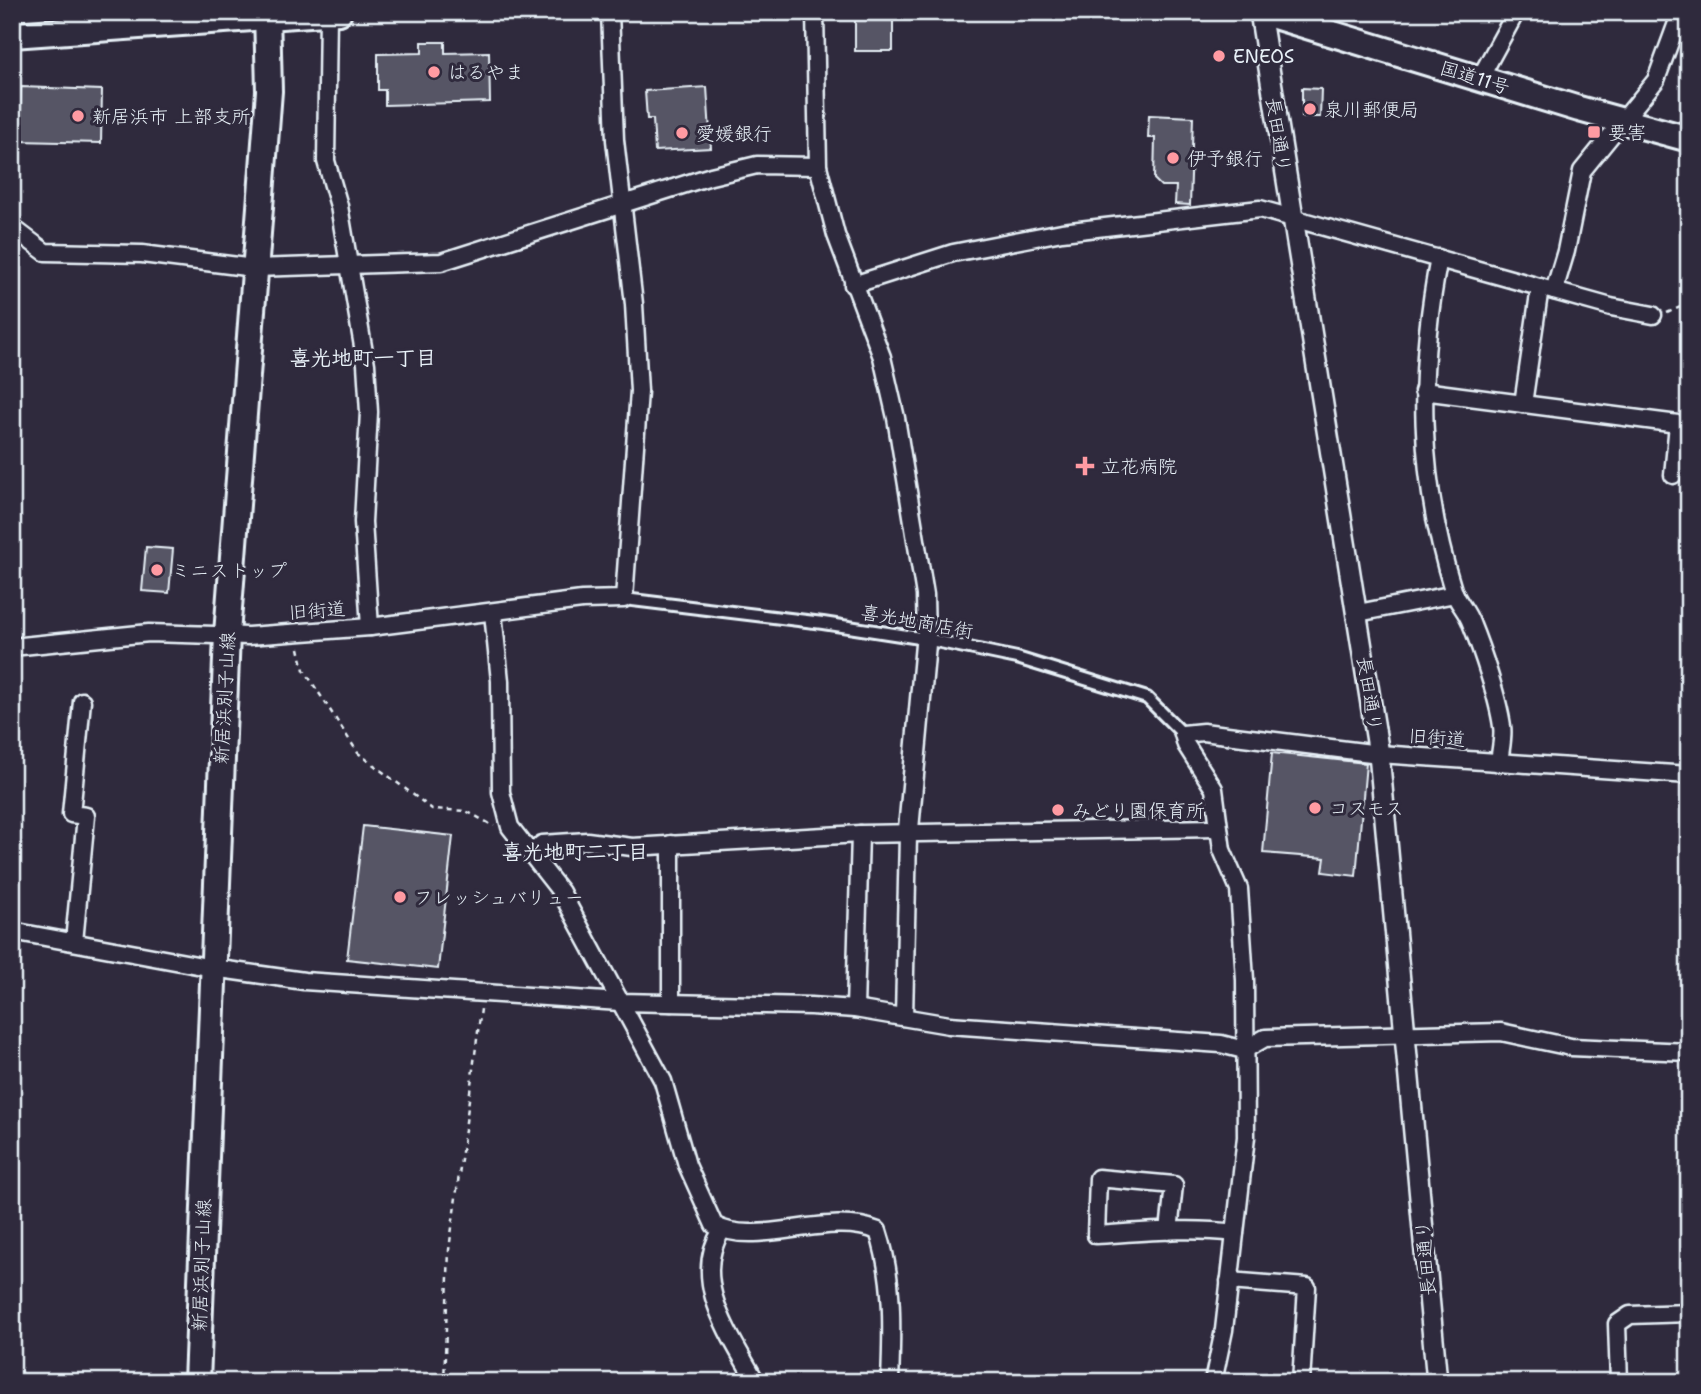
<svg xmlns="http://www.w3.org/2000/svg" width="1701" height="1394" font-family="'Shantell Sans','Klee One',sans-serif">
<rect width="100%" height="100%" fill="#2f2a3d"/>
<filter id="ink" filterUnits="userSpaceOnUse"><feTurbulence type="fractalNoise" baseFrequency=".0143" numOctaves="2"/><feDisplacementMap in="SourceGraphic" scale="14" xChannelSelector="R" yChannelSelector="G"/><feConvolveMatrix kernelMatrix="1 2 1 2 8 2 1 2 1" color-interpolation-filters="sRGB"/></filter>
<g filter="url(#ink)">
<g fill="#575565" stroke="#e8f1f8" stroke-width="2">
<rect x="855" y="12" width="38" height="39"/>
<path d="M422 42H445V53L489 52 490 102 385 105V90H378V54L422 53Z"/>
<path d="M21 87 102 90 101 143 19 141Z"/>
<path d="M707 87 711 148 655 151 653 119H647L645 91Z"/>
<path d="M1302 88 1321 89 1320 117H1302Z"/>
<path d="M1149 115 1193 117 1190 205 1175 204 1176 186H1161L1154 179 1155 138H1148Z"/>
<path d="M146 547 173 549 169 593 142 591Z"/>
<path d="M1272 753 1366 763 1356 876 1323 872 1325 858 1263 853Z"/>
<path d="M363 826 453 836 438 969 347 959Z"/>
</g>
<g fill="none" stroke-linecap="round" stroke-linejoin="round">
<g stroke="#e8f1f8" stroke-width="16">
<path id="pedestrian" d="M624 599 823 623 926 639 1017 658 1147 698 1183 734"/>
</g>
<g stroke="#e8f1f8" stroke-width="21">
<g id="minor">
<path d="M815 12 818 166 836 235 882 357 896 418 925 595 926 639"/>
<path d="M328 14 326 161 339 206 366 364 369 412 363 522 370 627"/>
<path d="M1480 78 1516 12"/>
<path d="M12 227 45 252 142 254 254 268 441 262 711 176 757 165 818 166"/>
<path d="M1439 258C1417 372 1418 478 1453 590 1457 602 1467 611 1471 623 1482 650 1498 698 1502 726 1504 737 1500 751 1499 763"/>
<path d="M853 285 953 253 1062 232 1260 209 1611 307 1653 315"/>
<path d="M1554 291 1566 251 1582 171 1656 80 1681 12"/>
<path d="M1423 391 1678 424 1673 475"/>
<path d="M1523 404 1540 287"/>
<path d="M493 613 500 681 501 792 510 827 561 892 663 1081 687 1165 714 1225C755 1249 828 1210 878 1231 894 1279 892 1331 890 1382"/>
<path d="M1358 613 1455 594"/>
<path d="M12 647 149 633 248 636 370 627 582 600 624 599 639 391 634 304 615 140 610 12"/>
<path d="M533 853 542 844 587 841 632 847 860 834 1218 828"/>
<path d="M12 931 213 968 304 981 620 1002 811 1006 855 1009 949 1025 1221 1044 1244 1050 1265 1038 1501 1032 1571 1047 1689 1052"/>
<path d="M74 942 86 816 71 814 82 701"/>
<path d="M671 1003V844"/>
<path d="M855 1009 860 834"/>
<path d="M904 1017 908 835"/>
<path d="M722 1230C689 1280 731 1336 756 1382"/>
<path d="M1169 1231 1174 1185 1098 1178 1096 1235C1143 1232 1189 1227 1235 1233"/>
<path d="M1229 1281 1307 1287 1301 1382"/>
<path d="M1213 1382 1224 1330 1246 1137 1245 980 1239 889 1222 850 1214 789 1186 745 1183 734 1203 732 1379 754 1689 775"/>
<path d="M1619 1382 1617 1324 1630 1315 1689 1313"/>
</g>
</g>
<g stroke="#e8f1f8" stroke-width="24">
<g id="tertiary">
<path d="M1260 12 1379 754 1437 1382"/>
<path d="M908 835 926 639"/>
</g>
</g>
<g stroke="#e8f1f8" stroke-width="30">
<path id="primary" d="M197 1382 227 634 269 91 267 12"/>
</g>
<g stroke="#e8f1f8" stroke-width="30">
<g id="trunk">
<path d="M1261 12 1579 109 1689 139"/>
<path d="M12 35 339 12"/>
</g>
</g>
<g stroke="#e8f1f8" stroke-width="2.5" stroke-dasharray="5 5" stroke-linecap="butt">
<path d="M1667 313 1689 303"/>
<path d="M299 648 304 670 358 753 432 809 466 811 494 826"/>
<path d="M444 1382 449 1250 481 1009"/>
</g>
<use href="#pedestrian" stroke="#2f2a3d" stroke-width="10"/>
<use href="#minor" stroke="#2f2a3d" stroke-width="16"/>
<use href="#tertiary" stroke="#2f2a3d" stroke-width="19"/>
<use href="#primary" stroke="#2f2a3d" stroke-width="24"/>
<use href="#trunk" stroke="#2f2a3d" stroke-width="24"/>
</g>
</g>
<g fill="#ff9aa2" stroke="#2f2a3d" stroke-width="2.5">
<circle cx="1219" cy="56" r="7"/>
<circle cx="434" cy="72" r="7"/>
<circle cx="1310" cy="109" r="7"/>
<circle cx="78" cy="116" r="7"/>
<rect x="1587" y="125" width="14" height="14" rx="3.5"/>
<circle cx="682" cy="133" r="7"/>
<circle cx="1173" cy="158" r="7"/>
<path d="M1081.5 455.5h7v7h7v7h-7v7h-7v-7h-7v-7h7z"/>
<circle cx="157" cy="570" r="7"/>
<circle cx="1315" cy="808" r="7"/>
<circle cx="1058" cy="810" r="7"/>
<circle cx="400" cy="897" r="7"/>
</g>
<g text-anchor="middle" stroke-width="6" stroke-linejoin="round" paint-order="stroke">
<g font-size="19" fill="#e8f1f8" stroke="#2f2a3d" text-anchor="start">
<text x="1233" y="63">ENEOS</text>
<text x="448" y="79">はるやま</text>
<text x="1324" y="116">泉川郵便局</text>
<text x="92" y="123">新居浜市 上部支所</text>
<text x="1608" y="139">要害</text>
<text x="696" y="140">愛媛銀行</text>
<text x="1187" y="165">伊予銀行</text>
<text x="1101" y="473">立花病院</text>
<text x="171" y="577">ミニストップ</text>
<text x="1329" y="815">コスモス</text>
<text x="1072" y="817">みどり園保育所</text>
<text x="414" y="904">フレッシュバリュー</text>
</g>
<g font-size="19" fill="#e8f1f8" stroke="#2f2a3d">
<text transform="translate(1475 77) rotate(17)" y="7">国道11号</text>
<text transform="translate(1279 135) rotate(81)" y="7">長田通り</text>
<text transform="translate(317 610) rotate(-4)" y="7">旧街道</text>
<text transform="translate(917 621) rotate(10)" y="7">喜光地商店街</text>
<text transform="translate(1370 694) rotate(81)" y="7">長田通り</text>
<text transform="translate(224 698) rotate(-87)" y="7">新居浜別子山線</text>
<text transform="translate(1437 737) rotate(4)" y="7">旧街道</text>
<text transform="translate(1425 1258) rotate(-95)" y="7">長田通り</text>
<text transform="translate(201 1265) rotate(-88)" y="7">新居浜別子山線</text>
</g>
<g font-size="21" font-weight="bold" fill="#e8f1f8" stroke="#2f2a3d">
<text x="363" y="365">喜光地町一丁目</text>
<text x="575" y="859">喜光地町二丁目</text>
</g>
</g>
<rect width="1701" height="1394" fill="none" stroke="#2f2a3d" stroke-width="42"/>
<rect x="21" y="21" width="1659" height="1352" fill="none" stroke="#e8f1f8" stroke-width="2.5" filter="url(#ink)"/>
</svg>
